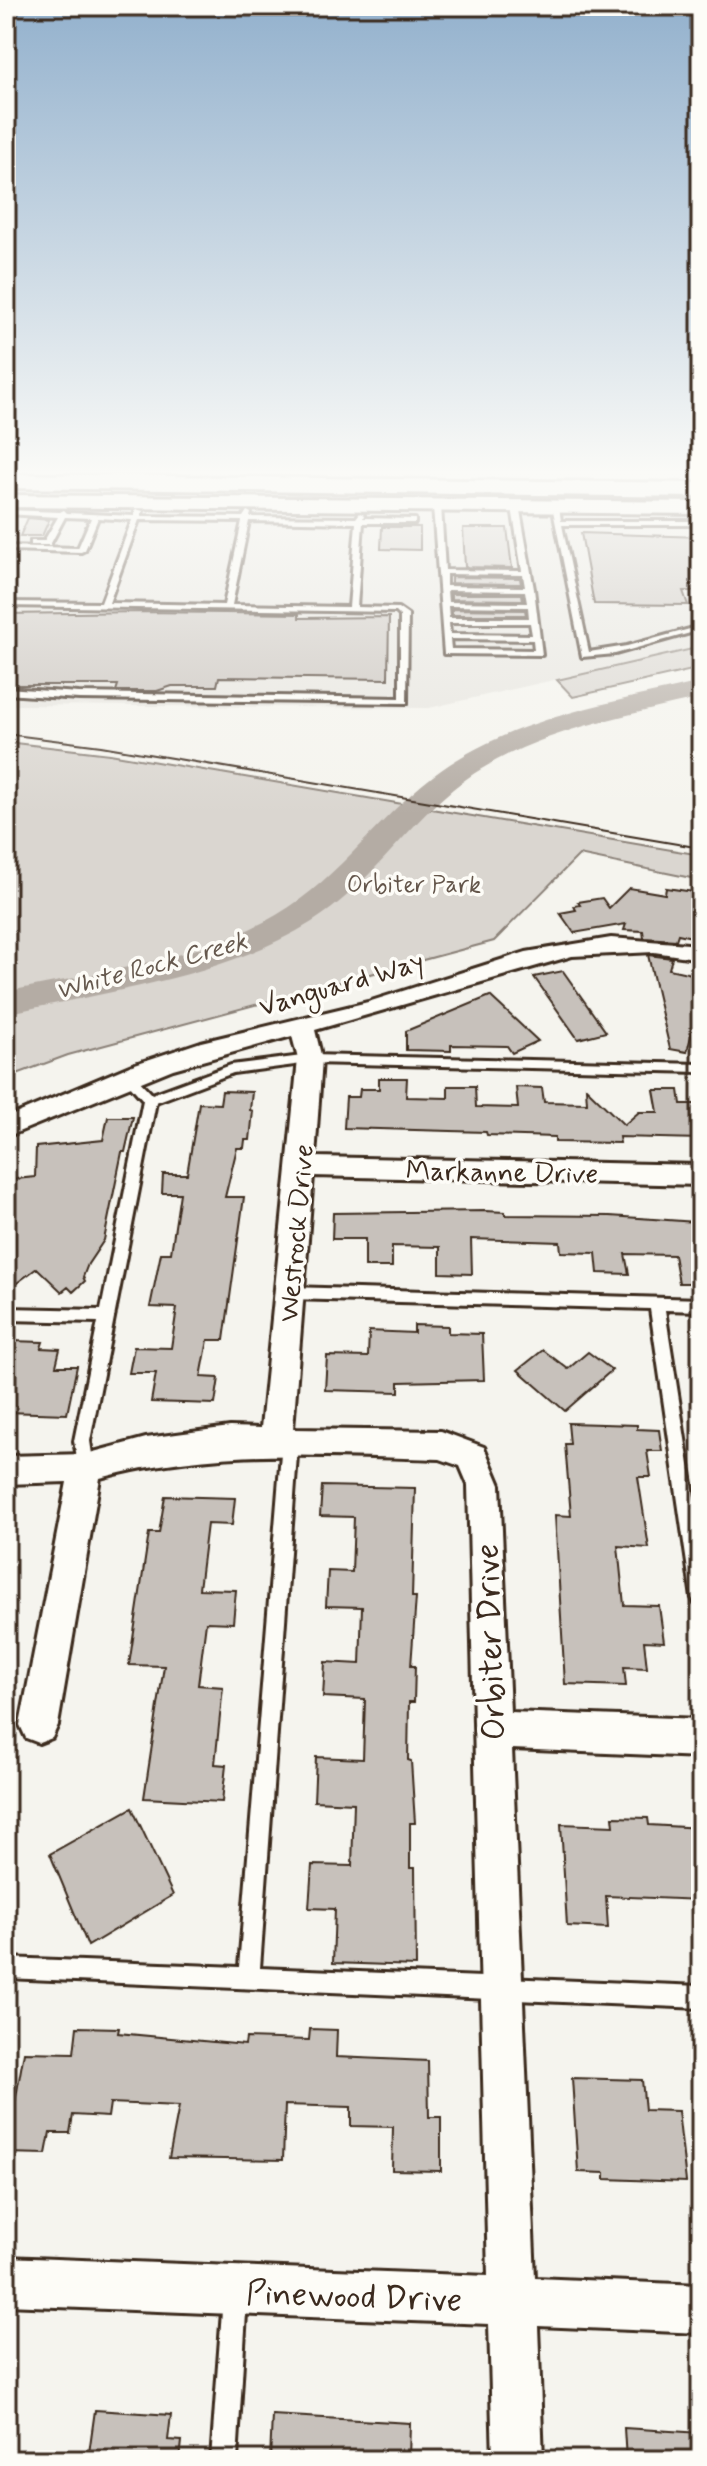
<svg xmlns="http://www.w3.org/2000/svg" width="707" height="2466" font-family="Mynerve,sans-serif">
<rect width="100%" height="100%" fill="#f5f4ee"/>
<filter id="ink" filterUnits="userSpaceOnUse"><feTurbulence type="fractalNoise" baseFrequency=".0125" numOctaves="2"/><feDisplacementMap in="SourceGraphic" scale="16" xChannelSelector="R" yChannelSelector="G"/><feConvolveMatrix kernelMatrix="1 2 1 2 8 2 1 2 1" color-interpolation-filters="sRGB"/></filter>
<g filter="url(#ink)">
<path fill="#e7e5df" d="M6 507 701 514V647L429 708 6 705Z"/>
<g fill="#dad6d0" stroke="#8a8077" stroke-width="2">
<path d="M701 647V668L573 697 557 680Z"/>
<path d="M6 742 110 754 701 855V880L579 855 494 941 68 1055 6 1078Z"/>
</g>
<g fill="none" stroke-linecap="round" stroke-linejoin="round">
<path fill="#b4aca4" fill-rule="evenodd" d="M701 682V698C617 718 522 733 453 789 403 830 367 888 312 922 222 978 108 991 6 1014V992C92 973 185 962 264 922 333 887 373 822 433 776 509 718 611 703 701 682Z"/>
</g>
<g fill="#c7c1bb" stroke="#3b2a1e" stroke-width="2">
<path d="M28 518 49 520 42 536H20Z"/>
<path d="M382 527H420V550L381 549Z"/>
<path d="M463 528H507L512 568 465 567Z"/>
<path d="M581 533 701 537V591H683L688 605 594 604Z"/>
<path d="M451 577 520 578 521 584 451 583Z"/>
<path d="M451 594H522L523 600 451 599Z"/>
<path d="M452 609 525 610 526 615H452Z"/>
<path d="M141 612 299 614V618L389 617 388 679 219 677 217 686H172L157 691H116L118 685H6V614Z"/>
<path d="M629 888 665 894 666 888 701 893V939L678 934 676 940 644 938 643 931 624 930 626 924 574 933 560 913 576 910 574 906 580 905 578 902 602 898 609 908Z"/>
<path d="M648 955 672 958 669 969 701 976V997L687 1052 670 1049Z"/>
<path d="M563 971 606 1032 578 1039 534 977Z"/>
<path d="M490 996 538 1041 512 1053 507 1046 451 1045V1051L406 1050V1031Z"/>
<path d="M379 1078H407L406 1097 448 1098V1086H475L476 1107 518 1108 516 1087 542 1088 544 1102 587 1103 586 1088 624 1125 639 1112H658L654 1090H679L681 1104H701V1139L619 1137 620 1143 555 1142V1137L487 1135 486 1132 344 1128 346 1097H359L360 1089H379Z"/>
<path d="M222 1091 252 1092 250 1110 253 1111 250 1140H245L244 1148H237L225 1197H244L224 1340H208L201 1377 219 1378 215 1404 151 1402 156 1373H129L134 1347 171 1348 177 1308 150 1307 161 1253H171L180 1193H162L163 1174H187L199 1103 220 1104Z"/>
<path d="M108 1117H133L125 1152H122L104 1240 88 1264 83 1277 85 1281 73 1292 68 1287 62 1292 37 1268 6 1291V1180L35 1177 36 1147 103 1140Z"/>
<path d="M485 1211 505 1212V1215L610 1216 696 1222 701 1283H679L674 1255 625 1254 629 1274 598 1273 596 1253 561 1252 560 1242 471 1239 472 1274 440 1273V1247L392 1246V1267H365V1239H332L333 1213Z"/>
<path d="M414 1325 448 1326V1333L482 1334 484 1380 399 1382V1392L325 1390 327 1356 368 1357 369 1331 414 1333Z"/>
<path d="M11 1341 43 1342 41 1348 60 1349 56 1366H77L67 1414 6 1412V1361Z"/>
<path d="M543 1350 568 1369 588 1352 612 1370 565 1411 518 1370Z"/>
<path d="M568 1423 637 1425V1429L659 1430 662 1451H647L651 1477H638L649 1548 618 1546 624 1605 659 1606 664 1642 644 1641 647 1668 624 1667 626 1686 565 1684 555 1515 571 1516 565 1444H570Z"/>
<path d="M322 1486 415 1488 412 1597H416L411 1666H415L414 1702H409L408 1760 411 1761 415 1823H410V1868H415L416 1966 333 1963 335 1909 309 1908 312 1865 352 1866 354 1803 314 1801 316 1757 363 1759 365 1699 323 1697 325 1662 360 1664 362 1607 326 1606 328 1571 352 1572 354 1517 320 1516Z"/>
<path d="M165 1496 235 1498 232 1525 207 1524 199 1589 236 1590 233 1623 206 1622 198 1685 223 1687 215 1764 226 1765 222 1802 144 1798 164 1666 129 1665 149 1533H159Z"/>
<path d="M132 1808 173 1895 88 1946 50 1854Z"/>
<path d="M613 1817 648 1818 649 1825 701 1828V1900L606 1896 608 1928 567 1926 561 1824 614 1826Z"/>
<path d="M77 2027 119 2028 118 2033 245 2045 246 2038 309 2040 310 2029 337 2030 336 2057 428 2061 429 2117H441V2171L392 2170 393 2127 351 2126V2107L285 2105 283 2160 169 2158 179 2106 110 2103 108 2117 73 2115 70 2133H50L46 2154 6 2153 24 2052 74 2053Z"/>
<path d="M572 2078 642 2080 645 2110 678 2111 686 2182 605 2179V2173L578 2172Z"/>
<path d="M95 2410 171 2415 168 2440 182 2441 180 2460H88Z"/>
<path d="M272 2415 410 2423 409 2460H270Z"/>
<path d="M624 2428 701 2433V2460H626Z"/>
</g>
<g fill="none" stroke-linecap="round" stroke-linejoin="round">
<g stroke="#3b2a1e" stroke-width="6">
<g id="service">
<path d="M437 504 441 506 445 570 522 571 512 507 519 505 534 589 542 655 444 654 433 506ZM446 574 523 575 525 587 446 586ZM447 590 525 591 527 603 448 602ZM448 606 528 607 529 618H449ZM449 623H530L532 635 450 634ZM450 639 533 640 534 650 451 649Z"/>
<path d="M552 505 559 507 561 521H701V525H562L589 652 627 646 701 626V630L615 654 582 657Z"/>
<path d="M136 509 143 511 141 516 243 517 247 511 251 513 250 517 356 518 360 513 364 515 363 518 415 519V523H363L357 607 398 608 408 615 407 703 79 699 6 694V688L79 693 400 698V616L396 612 6 606V602L101 603 132 520 98 518 85 550 81 552 6 550V546L78 548 91 518 65 517 50 545H31V541H44L58 517 6 514V510L60 512 64 510 67 513 134 516ZM139 520 242 521 224 605 109 603ZM249 521 356 523 349 607 232 605Z"/>
<path d="M310 1055 701 1064V1072L310 1063 233 1073 156 1102 90 1441 94 1468 92 1473 86 1475 80 1473 74 1441 98 1322 6 1320V1308L101 1310 143 1100 122 1076 128 1072 132 1073 152 1094 231 1065Z"/>
<path d="M290 1287 701 1299V1311L665 1310 701 1542V1606L695 1604 692 1598 650 1309 290 1299 285 1297 283 1293 285 1289Z"/>
<path d="M290 1434 296 1436 298 1441 260 1968 701 1986V2008L6 1978V1958L239 1967 282 1441 284 1436Z"/>
<path d="M235 2285 243 2289 247 2297 237 2460H211L223 2297 227 2289Z"/>
</g>
</g>
<g stroke="#3b2a1e" stroke-width="6">
<path id="minor" d="M611 938 701 945V959L654 952 572 956 315 1030 322 1059 315 1157 701 1165V1185L313 1176 293 1429 441 1431 484 1447 500 1485 510 1712 701 1719V1757L512 1749 535 2278 701 2285V2333L538 2326 543 2460H493L489 2324 6 2305V2257L488 2276 468 1485 460 1466 440 1459C323 1456 215 1447 100 1478L58 1725 52 1738 39 1743 26 1738 20 1725 67 1482 6 1484V1456L86 1454 146 1438 230 1427 261 1428 298 1059 292 1036 173 1069 6 1137V1118L132 1065 201 1042 368 1002 526 952Z"/>
</g>
<g stroke="#3b2a1e" stroke-width="6">
<path id="secondary" d="M6 495 701 502V514L6 507Z"/>
</g>
<g stroke="#3b2a1e" stroke-width="6">
<path id="motorway" d="M6 474 701 483V497L6 488Z"/>
</g>
<use href="#service" fill="#fdfcf7" fill-rule="evenodd"/>
<use href="#minor" fill="#fdfcf7" fill-rule="evenodd"/>
<use href="#secondary" fill="#fdfcf7" fill-rule="evenodd"/>
<use href="#motorway" fill="#fdfcf7" fill-rule="evenodd"/>
<path stroke="#3b2a1e" stroke-width="2" d="M6 734 101 746 701 848"/>
</g>
</g>
<linearGradient id="sky" x2="0" y2="1"><stop stop-color="#93b1cd"/><stop offset="0.58" stop-color="#fafaf7"/><stop offset="1" stop-color="#fafaf7" stop-opacity="0"/></linearGradient>
<rect width="707" height="814" fill="url(#sky)"/>
<g text-anchor="middle" stroke-width="7" stroke-linejoin="round" paint-order="stroke">
<g font-size="24" fill="#63554a" stroke="#fdfcf7">
<text x="414" y="892">Orbiter Park</text>
</g>
<g font-size="26" font-style="italic" fill="#65584d" stroke="#fdfcf7">
<text transform="translate(151 965) rotate(-15)" y="9">White Rock Creek</text>
</g>
<g font-size="28" fill="#3b2a1e" stroke="#fdfcf7">
<text transform="translate(341 983) rotate(-16)" y="10">Vanguard Way</text>
<text transform="translate(502 1171) rotate(1)" y="10">Markanne Drive</text>
<text transform="translate(295 1233) rotate(-85)" y="10">Westrock Drive</text>
</g>
<g font-size="34" fill="#3b2a1e" stroke="#fdfcf7">
<text transform="translate(489 1642) rotate(-92)" y="12">Orbiter Drive</text>
<text transform="translate(354 2295) rotate(2)" y="12">Pinewood Drive</text>
</g>
</g>
<rect width="707" height="2466" fill="none" stroke="#fdfcf7" stroke-width="32"/>
<rect x="16" y="16" width="675" height="2434" fill="none" stroke="#3b2a1e" stroke-width="3" filter="url(#ink)"/>
</svg>
